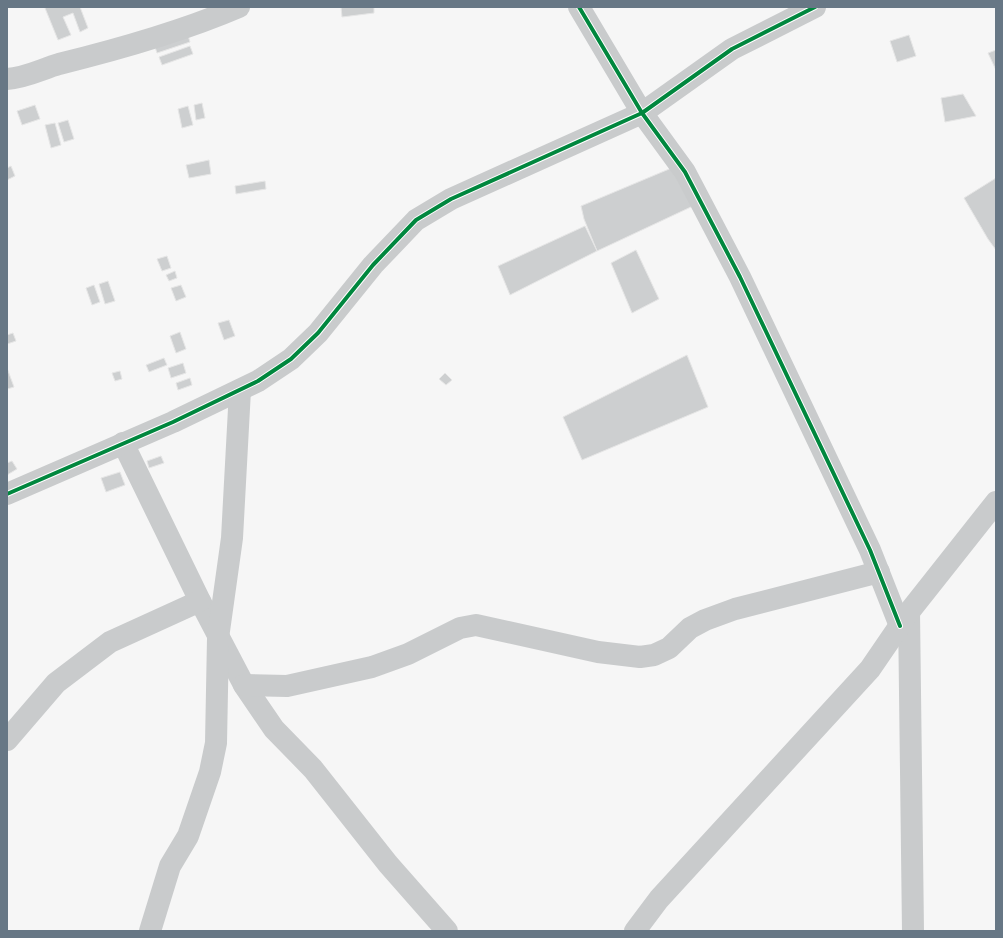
<svg xmlns="http://www.w3.org/2000/svg" width="1003" height="938" font-family="'Noto Sans',sans-serif">
<rect width="100%" height="100%" fill="#f6f6f6"/>
<g fill="#cdcfd0" stroke="#e6e6e6">
<path d="M48 7H80L88 28 80 32 73 13 63 17 71 35 58 40 45 8Z"/>
<path d="M341 7H374V13L342 17Z"/>
<path d="M187 32 190 42 157 53 154 44Z"/>
<path d="M909 35 916 56 897 62 890 41Z"/>
<path d="M190 46 193 54 162 65 159 57Z"/>
<path d="M996 50V70L988 53Z"/>
<path d="M963 94 976 116 945 122 941 98Z"/>
<path d="M202 103 205 118 196 120 194 105Z"/>
<path d="M35 105 40 119 22 125 17 111Z"/>
<path d="M188 106 193 125 182 128 178 109Z"/>
<path d="M68 120 74 139 64 142 58 123Z"/>
<path d="M55 123 61 145 51 148 45 125Z"/>
<path d="M209 160 211 174 189 178 186 165Z"/>
<path d="M11 166 15 176 7 180V168Z"/>
<path d="M674 167 693 206 597 251 584 219 581 206Z"/>
<path d="M996 178V250L988 239 964 198Z"/>
<path d="M265 181 266 189 236 194 235 186Z"/>
<path d="M585 226 597 251 510 295 498 266Z"/>
<path d="M636 250 659 299 632 313 611 263Z"/>
<path d="M167 256 171 268 162 271 157 259Z"/>
<path d="M175 271 177 278 169 281 166 275Z"/>
<path d="M108 281 115 301 105 304 99 284Z"/>
<path d="M94 285 100 302 92 305 86 288Z"/>
<path d="M181 285 186 297 176 301 171 288Z"/>
<path d="M229 320 235 336 224 340 218 323Z"/>
<path d="M180 332 186 349 176 353 170 336Z"/>
<path d="M13 333 16 341 7 344V335Z"/>
<path d="M687 355 708 407 582 460 563 417Z"/>
<path d="M164 358 167 365 149 372 146 365Z"/>
<path d="M183 363 186 373 171 378 168 368Z"/>
<path d="M7 368 14 387 7 389Z"/>
<path d="M120 371 122 379 115 381 112 373Z"/>
<path d="M445 373 452 380 446 385 439 379Z"/>
<path d="M190 378 192 385 178 390 176 383Z"/>
<path d="M161 456 164 463 149 468 147 461Z"/>
<path d="M12 461 17 469 7 475V463Z"/>
<path d="M120 472 125 485 106 492 101 478Z"/>
</g>
<g fill="none" stroke-linecap="round" stroke-linejoin="round">
<g stroke="#c9cbcc" stroke-width="22">
<path d="M579 7 642 113 685 172 740 277 870 550 900 626"/>
<path d="M7 79C25 78 42 69 59 64 120 49 181 32 239 7"/>
<path d="M123 443 200 601 244 685 274 729 313 769 388 864 447 931"/>
<path d="M7 494 173 422 258 381 291 359 318 333 373 265 416 220 451 199 642 113 732 49 815 7"/>
<path d="M909 612 913 931"/>
<path d="M244 685 287 686 372 667 408 654 460 628 476 625 598 652 640 657 654 655 669 648 690 628 705 620 735 609 879 572"/>
<path d="M7 740 56 683 110 642 200 601"/>
<path d="M150 931 170 866 188 836 210 772 216 743 218 638 232 538 240 390"/>
<path d="M635 931 659 899 870 669 909 612 996 502"/>
</g>
<g stroke="#fff" stroke-width="6">
<g id="cycleway">
<path d="M579 7 642 113 685 172 740 277 870 550 900 626"/>
<path d="M7 494 173 422 258 381 291 359 318 333 373 265 416 220 451 199 642 113 732 49 815 7"/>
</g>
</g>
<use href="#cycleway" stroke="#00873e" stroke-width="4"/>
</g>
<rect width="1003" height="938" fill="none" stroke="#677785" stroke-width="16"/>
</svg>
